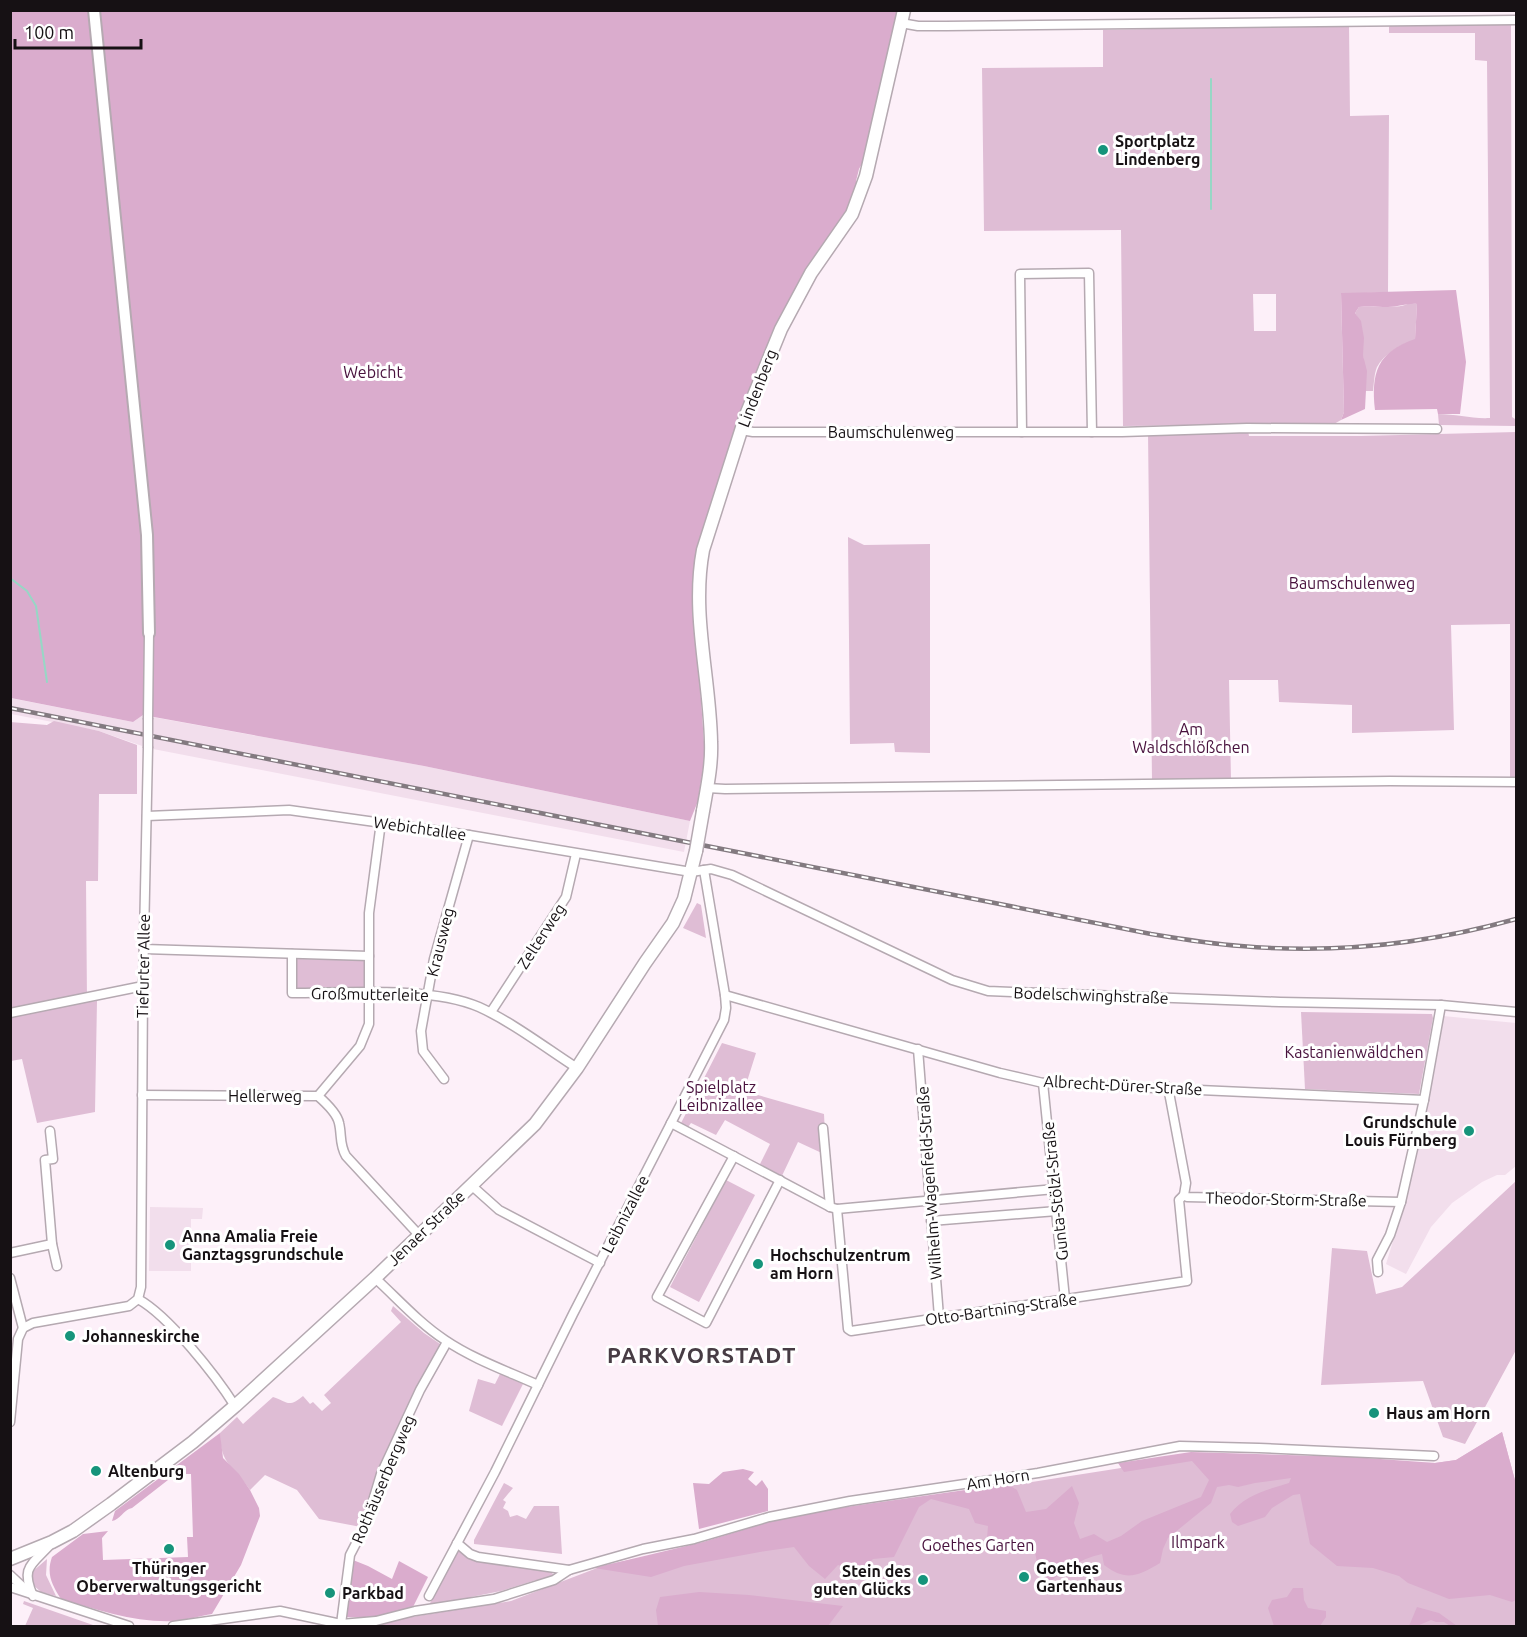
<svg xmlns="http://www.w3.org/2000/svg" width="1527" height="1637" font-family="Ubuntu,sans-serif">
<rect width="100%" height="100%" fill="#fdf0f9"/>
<g fill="#f2deec">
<path d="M10 698 133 722 143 715 158 718 424 766 690 821 684 852 148 748 99 731 11 714Z"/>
<path d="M1443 1016 1516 1023V1166L1505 1175H1497L1482 1182 1452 1203 1431 1227 1406 1274 1386 1264 1407 1196 1429 1096Z"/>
<path d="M150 1207 203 1208 202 1219H191V1271H149Z"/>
</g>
<g fill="#dfbdd5" fill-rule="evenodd">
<path d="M1511 24 1512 417 1515 419V426L1439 425 1438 414C1456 414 1472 419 1490 418L1487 61 1475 60V33H1389V27L1391 25Z"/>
<path d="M1349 25 1350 116 1389 115 1388 292 1341 294 1344 412 1341 420 1334 424 1123 426 1121 230 984 231 982 68 1103 67V30ZM1253 294H1276V331H1254Z"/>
<path d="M1410 303 1417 304 1415 340C1401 344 1384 354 1377 367 1374 374 1374 384 1373 391H1366C1366 378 1365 368 1363 356 1361 340 1365 328 1355 313L1359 307C1376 305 1396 310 1410 303Z"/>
<path d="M1248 431 1249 436H1361L1516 432V777H1510V624L1451 625 1454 730 1352 733V705L1279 702 1278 680H1229L1231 780 1152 781 1148 432Z"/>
<path d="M848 537 864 545 930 544V753L895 752 894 743 850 744Z"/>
<path d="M54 721 99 731 137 745V794H99L98 881H86L87 1002 97 1001 95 1112 37 1123 22 1059 11 1061 10 722 47 725Z"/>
<path d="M697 903 701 905 706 938 683 928Z"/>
<path d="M296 959 365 960 364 989H295Z"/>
<path d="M1301 1012 1432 1014 1433 1018 1419 1094 1305 1089Z"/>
<path d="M722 1043 756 1053 744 1091 824 1114 826 1155 798 1142 780 1180 758 1168 770 1144 725 1120 716 1135 691 1123 686 1130 679 1127Z"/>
<path d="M726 1180 755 1195 699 1302 670 1287Z"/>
<path d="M1516 1181V1350L1465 1444 1443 1437 1423 1381 1321 1385 1332 1248 1367 1251 1376 1294 1402 1287Z"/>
<path d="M393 1306 424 1333 443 1346 377 1473 361 1527 319 1519 297 1490 265 1475 250 1490C234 1466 220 1465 220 1433L237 1417 243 1424 273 1397C287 1401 288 1409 303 1396L310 1404 313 1402 322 1411 331 1403 324 1395 401 1322 391 1311Z"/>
<path d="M500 1374 523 1384 502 1426 469 1411 478 1379 495 1384Z"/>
<path d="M1502 1432 1516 1484V1626H355L511 1601 605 1565 708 1544 810 1517 1191 1457 1435 1463 1456 1460Z"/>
<path d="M504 1483 513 1488 503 1500 506 1502 503 1508 508 1511 510 1517 517 1515 526 1519 534 1506H559L562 1554 474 1544V1540Z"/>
<path d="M462 1551 544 1569 552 1573 554 1576 538 1583 536 1580 501 1591 471 1597 470 1600 429 1606 434 1593 457 1552Z"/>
<path d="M47 1559 46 1575 56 1596 41 1592 31 1583 32 1572Z"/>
<path d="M24 1601 93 1625 25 1626 33 1608 23 1604Z"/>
</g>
<g fill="#daaccd">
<path d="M10 11H898L864 160 859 169 856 181 857 187 849 208 799 282 779 319 698 548 694 568 693 589 705 756 698 801 690 821 424 766 143 715 133 722 11 698Z"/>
<path d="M1456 290 1466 362 1460 414H1438L1437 409 1375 410C1371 373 1377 352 1415 339L1417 304C1408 303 1398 307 1388 307 1378 307 1370 306 1359 307L1355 313 1361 321 1364 338 1363 355 1367 371 1365 409 1341 420 1344 412 1341 293Z"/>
<path d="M1502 1432 1516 1484V1600L1512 1602 1490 1595 1449 1599 1408 1583 1399 1576 1373 1568 1337 1566 1310 1544 1300 1494 1293 1495 1272 1508 1265 1517 1238 1526 1232 1522 1230 1514C1245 1495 1266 1490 1289 1483L1291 1478 1255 1483 1238 1487 1229 1485 1217 1487 1211 1503 1168 1538 1163 1549 1160 1563C1138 1576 1126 1582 1104 1565L1102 1554C1078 1559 1061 1573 1042 1588L1034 1547 995 1553 987 1538 988 1526 975 1523 969 1509 931 1499 919 1507 894 1557 873 1559 860 1572 838 1565 825 1579 809 1566 794 1547 766 1551 684 1566 651 1577 594 1568 703 1542 769 1522 818 1511 1007 1484 1017 1490 1026 1512 1046 1509 1072 1486 1079 1503 1074 1523 1080 1539 1094 1534 1107 1542 1121 1536 1142 1521 1201 1497 1209 1480 1192 1461 1124 1472 1118 1463 1191 1452 1353 1457 1435 1463 1456 1460Z"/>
<path d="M220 1433 223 1458 239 1474 250 1490 259 1508 260 1516 241 1565 212 1614C200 1616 187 1620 175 1621 136 1623 98 1610 61 1599 52 1585 46 1574 52 1557L83 1534 108 1531 102 1538 103 1560 188 1557 187 1537H193L191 1474H176L175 1471 168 1476V1480L132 1508C123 1510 120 1520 112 1521L115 1511Z"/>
<path d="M743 1469 754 1472 748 1479 756 1486 762 1480 768 1489V1511L699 1529 693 1483 709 1484 723 1472Z"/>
<path d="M353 1560 368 1566 392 1579 399 1561 428 1577 413 1607C390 1614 371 1619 347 1617V1593Z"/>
<path d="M1293 1588H1303L1304 1600 1308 1608 1326 1611V1617L1320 1626H1274L1268 1608 1272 1600 1287 1597Z"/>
<path d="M699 1592 749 1595 843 1606 828 1626H658L656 1610 660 1597Z"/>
<path d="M1417 1607 1439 1613 1457 1626H1450L1444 1622H1436L1431 1620 1417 1626H1409Z"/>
</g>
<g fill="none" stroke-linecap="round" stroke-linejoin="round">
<g stroke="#97d7c5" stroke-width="2">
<path d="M1211 79V209"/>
<path d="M10 578 27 591 36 606 47 682"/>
</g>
<g stroke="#b5a9b1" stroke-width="11">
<g id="minor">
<path d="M901 23 918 26H946L1516 20"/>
<path d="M741 430 753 432H1122L1247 428 1437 429"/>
<path d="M1022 432 1020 274 1089 273 1092 432"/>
<path d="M148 718 149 633"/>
<path d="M707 788 725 789 1390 781 1516 782"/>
<path d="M147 816 289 810 469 835 691 872 711 869 732 875 952 980 988 991 1280 1002 1441 1005 1516 1012"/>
<path d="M144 949 369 956"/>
<path d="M292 954V993C345 993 431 986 479 1007 512 1022 546 1048 577 1068"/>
<path d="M725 995 1000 1073 1043 1083 1424 1100"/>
<path d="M491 1012 566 897 576 854"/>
<path d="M10 1013 143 986"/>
<path d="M918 1049 939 1317"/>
<path d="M444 1079 423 1051 421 1031 434 959 469 835"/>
<path d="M1043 1083 1065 1299"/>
<path d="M1168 1087 1186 1183 1184 1195 1187 1197 1401 1202"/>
<path d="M142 1095 318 1096C326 1103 337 1113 339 1123 342 1135 339 1144 346 1156L419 1235"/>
<path d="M318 1096 360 1046 369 1024V913L381 822"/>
<path d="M671 1123 830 1207 837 1209 1055 1189"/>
<path d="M823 1128 830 1207"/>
<path d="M50 1131 53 1159 45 1160 52 1244 57 1266"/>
<path d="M734 1156 657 1297 706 1323 780 1180"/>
<path d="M471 1185 499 1210 600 1263"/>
<path d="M837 1209 848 1329 851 1331 1187 1281 1179 1200 1184 1195"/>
<path d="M931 1221 1057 1211"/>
<path d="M10 1253 52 1244"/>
<path d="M1378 1272 1377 1260 1390 1235 1401 1202 1424 1100 1441 1005"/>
<path d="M10 1278 23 1328"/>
<path d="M375 1278C398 1299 419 1323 445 1340 473 1359 507 1371 538 1385"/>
<path d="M138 1299C169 1316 216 1376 235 1406"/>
<path d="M10 1422 18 1339 23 1328 33 1323 129 1306 138 1299 141 1287 143 986 148 748"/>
<path d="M457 1543 470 1554 478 1557 569 1570"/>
<path d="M10 1575 25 1589"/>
<path d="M10 1587 129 1626"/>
<path d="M33 1596C21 1568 30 1566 49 1546"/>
<path d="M429 1596 495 1472 573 1314 724 1020 726 1008 725 995 704 870"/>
<path d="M341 1624 350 1555 366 1524 381 1474 420 1390 447 1342"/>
<path d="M173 1626 280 1611 341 1624 376 1621 415 1611 494 1599 554 1580 569 1570 643 1549 694 1539 769 1517 850 1501 1038 1473 1180 1446 1259 1448 1434 1456"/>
</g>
</g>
<g stroke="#b5a9b1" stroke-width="14">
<path id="tertiary" d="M94 10 147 535 149 633"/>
</g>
<g stroke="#b5a9b1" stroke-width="15">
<g id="primary">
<path d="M703 811C707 788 712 765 711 742 710 678 691 614 703 550L746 415 781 329 811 273 852 214 866 176 904 10"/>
<path d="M10 1559 52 1542 73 1531 111 1504 193 1442 235 1406 375 1278 535 1124 577 1068 645 963 673 923 684 899 696 851"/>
</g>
</g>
<use href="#minor" stroke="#fff" stroke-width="8"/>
<use href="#tertiary" stroke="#fff" stroke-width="10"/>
<use href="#primary" stroke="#fff" stroke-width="12"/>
<g stroke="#837a80" stroke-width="4.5">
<path id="rail" d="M10 708 1151 934C1181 939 1211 944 1241 946 1334 954 1427 944 1516 919"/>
</g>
<use href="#rail" stroke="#fff" stroke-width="2" stroke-dasharray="7" stroke-linecap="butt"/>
<g stroke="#b5a9b1" stroke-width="11" stroke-linecap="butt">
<path id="minor-bridge" d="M148 748V718"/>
</g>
<g stroke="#b5a9b1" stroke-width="15" stroke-linecap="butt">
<path id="primary-bridge" d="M696 851 703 811"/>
</g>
<use href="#minor-bridge" stroke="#fff" stroke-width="8"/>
<use href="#primary-bridge" stroke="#fff" stroke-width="12"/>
</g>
<g fill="#16947b" stroke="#fff" stroke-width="2">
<circle cx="1103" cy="150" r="6"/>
<circle cx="1469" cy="1131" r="6"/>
<circle cx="170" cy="1245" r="6"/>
<circle cx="758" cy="1264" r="6"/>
<circle cx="70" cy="1336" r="6"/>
<circle cx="1374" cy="1413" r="6"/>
<circle cx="96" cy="1471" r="6"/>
<circle cx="169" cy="1549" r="6"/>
<circle cx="1024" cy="1577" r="6"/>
<circle cx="923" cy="1580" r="6"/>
<circle cx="330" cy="1593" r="6"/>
</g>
<g text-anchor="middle" stroke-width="6" stroke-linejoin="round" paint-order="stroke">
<g font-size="16" font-weight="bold" fill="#161114" stroke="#fff" text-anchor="start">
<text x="1115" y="147">Sportplatz<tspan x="1115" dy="18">Lindenberg</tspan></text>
<text x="1457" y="1128" text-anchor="end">Grundschule<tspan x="1457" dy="18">Louis Fürnberg</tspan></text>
<text x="182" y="1242">Anna Amalia Freie<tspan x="182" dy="18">Ganztagsgrundschule</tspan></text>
<text x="770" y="1261">Hochschulzentrum<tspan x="770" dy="18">am Horn</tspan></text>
<text x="82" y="1342">Johanneskirche</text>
<text x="1386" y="1419">Haus am Horn</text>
<text x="108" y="1477">Altenburg</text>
<text x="169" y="1574" text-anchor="middle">Thüringer<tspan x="169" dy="18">Oberverwaltungsgericht</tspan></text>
<text x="1036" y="1574">Goethes<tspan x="1036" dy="18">Gartenhaus</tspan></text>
<text x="911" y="1577" text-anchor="end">Stein des<tspan x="911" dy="18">guten Glücks</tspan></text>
<text x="342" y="1599">Parkbad</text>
</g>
<g font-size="16" fill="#48113d" stroke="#fff">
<text x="373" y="378">Webicht</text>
<text x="1352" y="589">Baumschulenweg</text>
<text x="1191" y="735">Am<tspan x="1191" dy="18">Waldschlößchen</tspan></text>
<text x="1354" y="1058">Kastanienwäldchen</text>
<text x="721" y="1093">Spielplatz<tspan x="721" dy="18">Leibnizallee</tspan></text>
<text x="1198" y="1548">Ilmpark</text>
<text x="978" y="1551">Goethes Garten</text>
</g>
<g font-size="16" fill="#161114" stroke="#fff">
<text transform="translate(757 388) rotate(-69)" y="6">Lindenberg</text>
<text x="891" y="438">Baumschulenweg</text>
<text transform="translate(420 828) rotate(8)" y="6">Webichtallee</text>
<text transform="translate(541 936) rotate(-57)" y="6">Zelterweg</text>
<text transform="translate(440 942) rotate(-76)" y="6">Krausweg</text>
<text transform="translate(143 966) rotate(-89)" y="6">Tiefurter Allee</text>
<text transform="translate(370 994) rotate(1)" y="6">Großmutterleite</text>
<text transform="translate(1091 995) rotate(2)" y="6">Bodelschwinghstraße</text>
<text transform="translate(1123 1085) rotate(3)" y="6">Albrecht-Dürer-Straße</text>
<text x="265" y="1102">Hellerweg</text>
<text transform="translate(929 1183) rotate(-94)" y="6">Wilhelm-Wagenfeld-Straße</text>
<text transform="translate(1055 1191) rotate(-96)" y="6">Gunta-Stölzl-Straße</text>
<text transform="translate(1286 1199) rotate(1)" y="6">Theodor-Storm-Straße</text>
<text transform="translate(625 1214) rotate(-63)" y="6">Leibnizallee</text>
<text transform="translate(426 1228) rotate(-44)" y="6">Jenaer Straße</text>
<text transform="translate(1001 1309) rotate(-8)" y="6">Otto-Bartning-Straße</text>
<text transform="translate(383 1479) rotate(-67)" y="6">Rothäuserbergweg</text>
<text transform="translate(998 1479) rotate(-9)" y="6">Am Horn</text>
</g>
<g font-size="22" font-weight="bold" letter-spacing="1.5" fill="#473c44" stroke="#fff">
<text x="702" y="1363">PARKVORSTADT</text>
</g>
</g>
<rect width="1527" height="1637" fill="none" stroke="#161114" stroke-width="24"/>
<path d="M15 39v9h126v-9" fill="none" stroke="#161114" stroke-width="3"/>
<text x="24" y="39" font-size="18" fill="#161114" stroke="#ffffff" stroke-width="4.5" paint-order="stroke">100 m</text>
</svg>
